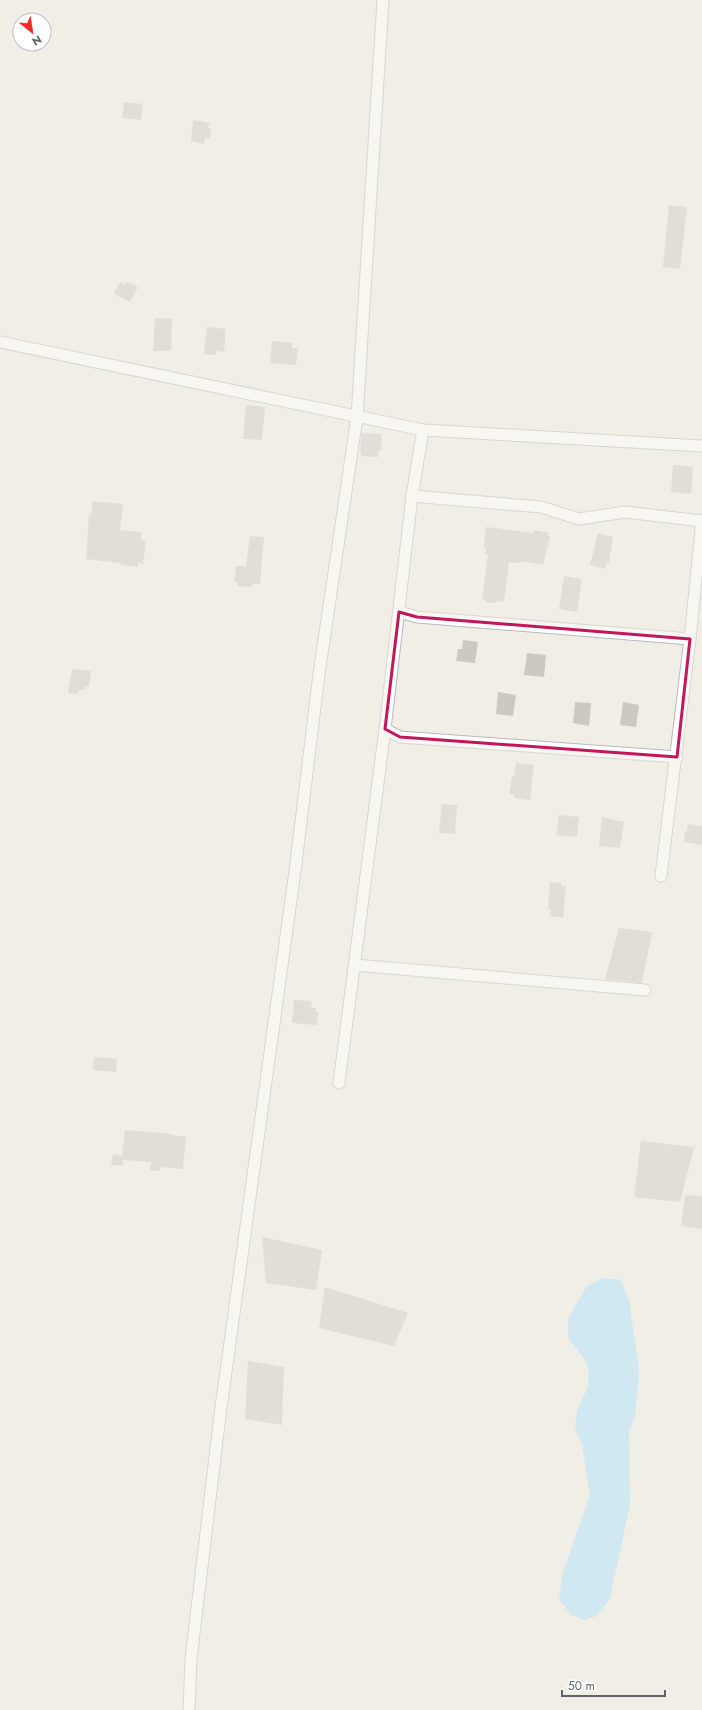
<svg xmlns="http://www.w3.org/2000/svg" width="702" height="1710" font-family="Jost,sans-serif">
<rect width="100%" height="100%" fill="#f1eee6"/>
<path fill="#a9dfff" d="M603 1278 621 1280 629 1300 639 1371 635 1417 629 1432 630 1504 610 1599 596 1616 585 1620 571 1615 559 1599 563 1572 590 1495 582 1444 575 1428 577 1411 588 1387 589 1372 584 1359 568 1338V1318L587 1286Z"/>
<g fill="#ccc9c3">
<path d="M124 102 143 104 141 120 122 118Z"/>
<path d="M193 120 210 123 208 128 211 129 210 139 205 138 204 144 191 141Z"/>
<path d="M669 205 687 207 680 269 663 267Z"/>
<path d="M120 282 126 285 127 282 138 287 130 302 114 294Z"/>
<path d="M155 318 172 319 171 351H153Z"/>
<path d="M207 327 226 329 224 352 216 351V355L204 354Z"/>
<path d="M272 341 292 343V348H298L296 365 270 363Z"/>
<path d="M246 405 265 407 262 440 243 439Z"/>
<path d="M362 433 382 434 381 451H378V457L361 456V450H360Z"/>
<path d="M673 465 693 467 691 494 671 492Z"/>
<path d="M93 501 123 504 120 530 142 532 141 540 146 541 143 564 138 563V567L120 565 121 563 86 559 89 515H91Z"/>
<path d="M486 527 534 533V530L549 533 548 536H550L543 565 521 561V563L509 562 504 602 496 601V603L485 602 486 600 482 599 488 555H485L486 548H484Z"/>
<path d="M598 533 613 537 609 563 607 562 605 569 590 565Z"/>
<path d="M250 536 264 537 260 584H252V587L237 586 238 582H234L236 566H246Z"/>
<path d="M564 576 582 579 577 612 559 609Z"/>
<path d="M463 640 478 642 475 663 456 661 458 649H462Z"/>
<path d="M527 653 546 655 544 677 524 675Z"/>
<path d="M72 669 91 671 89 687H85V690H79L78 694 68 693Z"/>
<path d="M498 692 516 695 513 716 496 714Z"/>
<path d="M575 702 591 703 589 726 573 723Z"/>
<path d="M623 702 639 705 636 727 620 725Z"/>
<path d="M516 763 534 765 530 800 514 798 515 795 509 794 512 776H514Z"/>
<path d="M442 804 457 805 455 834 439 833Z"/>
<path d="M559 815 579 817 577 837 556 835Z"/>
<path d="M602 817 624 822 620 848 599 846Z"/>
<path d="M688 824 702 826V845L684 842 685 832H687Z"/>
<path d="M550 882 562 883V886H566L563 918 550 916 551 909H548Z"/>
<path d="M619 928 652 932 642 983 605 979Z"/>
<path d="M294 1000 312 1001 311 1008H316L315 1012H318L317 1025 292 1023Z"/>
<path d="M94 1057 117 1059 116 1072 93 1070Z"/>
<path d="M125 1130 163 1133 186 1137 183 1169 161 1167 160 1171 150 1170 151 1162 123 1160V1166L111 1165 113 1154 122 1156Z"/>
<path d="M641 1141 694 1147 680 1202 634 1197Z"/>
<path d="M685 1195 702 1196V1229L681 1226Z"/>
<path d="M262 1237 322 1250 316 1290 266 1283Z"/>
<path d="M325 1287 408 1313 394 1346 319 1328Z"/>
<path d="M248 1361 284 1367 282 1425 245 1419Z"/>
</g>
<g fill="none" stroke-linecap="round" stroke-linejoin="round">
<g stroke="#b7babe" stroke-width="13">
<g id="street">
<path d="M0 342 423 430 702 446"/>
<path d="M412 496 541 507 579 519 625 512 702 521"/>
<path d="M399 612 417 617 690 639"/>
<path d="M385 729 400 737 677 757"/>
<path d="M661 876 690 639 702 520"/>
<path d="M355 965 645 990"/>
<path d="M339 1083 385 729 412 496 423 430"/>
<path d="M189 1710 191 1659 220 1415 295 871 319 674 357 417 383 0"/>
</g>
</g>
<use href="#street" stroke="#fff" stroke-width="11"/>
</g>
<path d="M0 0H702V1710H0ZM399 612 417 617 690 639 677 757 400 737 385 729Z" fill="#f1eee6" fill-opacity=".55" fill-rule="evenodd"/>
<path fill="none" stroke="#c2185b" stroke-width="3" stroke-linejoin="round" d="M399 612 417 617 690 639 677 757 400 737 385 729Z"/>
<g transform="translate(32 32) rotate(150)"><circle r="19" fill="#ffffff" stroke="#bfc1c3"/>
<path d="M0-3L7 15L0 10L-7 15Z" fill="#f72a26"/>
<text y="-6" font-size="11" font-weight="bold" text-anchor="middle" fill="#5e6368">N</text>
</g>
<path d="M562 1690v6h103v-6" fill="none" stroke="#5e6368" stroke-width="2"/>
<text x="568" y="1690" font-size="12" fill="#5e6368" stroke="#ffffff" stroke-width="3" paint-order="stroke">50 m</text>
</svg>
